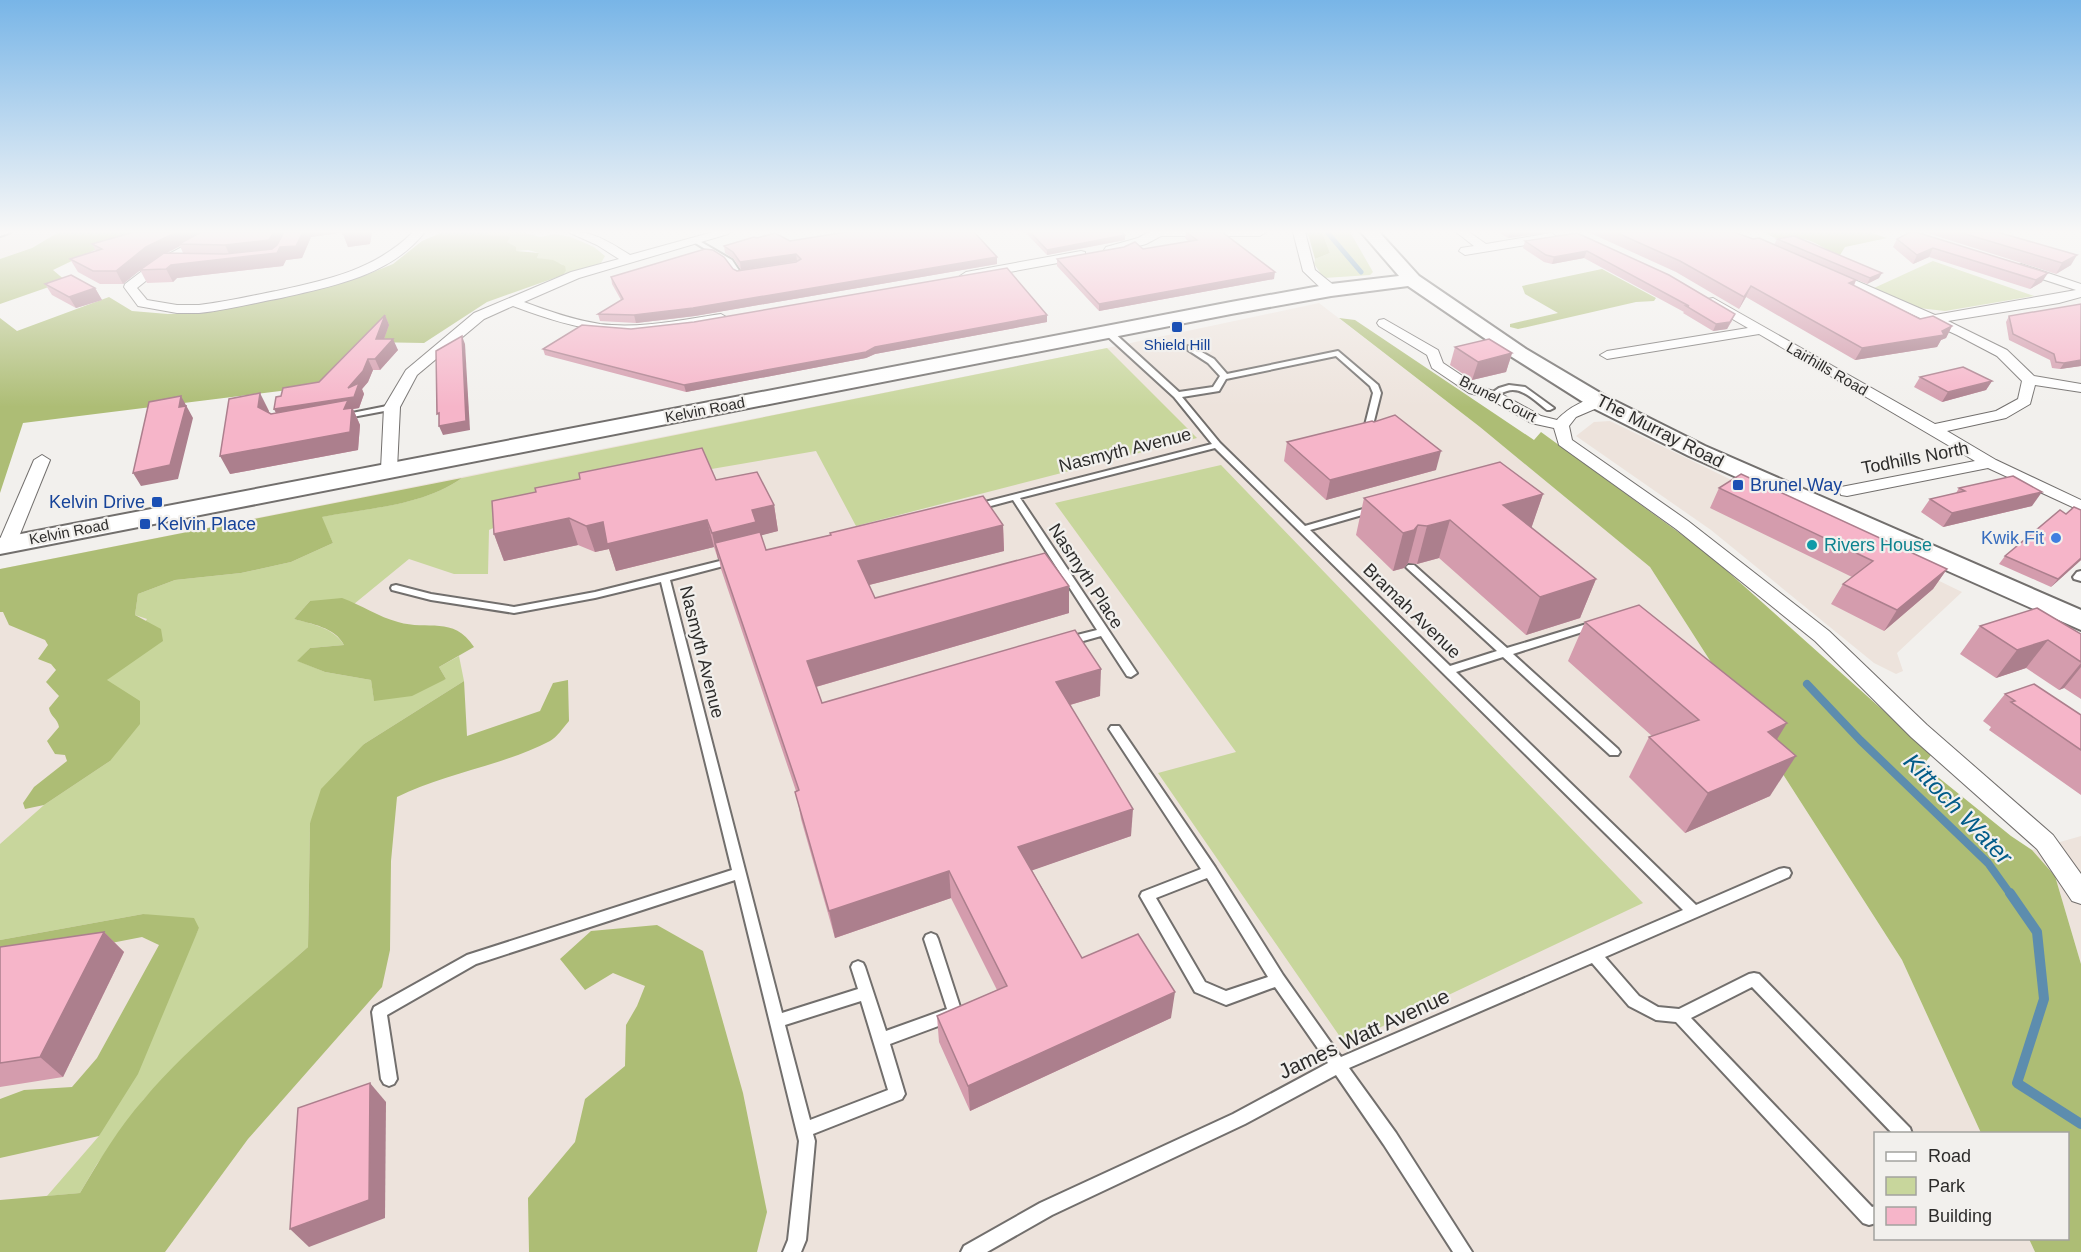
<svg xmlns="http://www.w3.org/2000/svg" width="2081" height="1252" font-family="Helvetica,sans-serif">
<rect width="100%" height="100%" fill="#f2f0ed"/>
<g fill="#ede3dc">
<path d="M0 232H59L32 248 0 259Z"/>
<path d="M1319 303 1480 427 1650 567 1902 960 1981 1133 1876 1134V1238L2029 1239 2035 1252H0V569L1107 348Z"/>
<path d="M1610 421 1962 592 1897 653 1903 671 1896 674 1874 663 1711 530 1576 436 1594 422Z"/>
<path d="M2081 836V964L2055 876 2032 850Z"/>
</g>
<g fill="#c8d69c">
<path d="M488 232H522L540 237 555 234 571 237 594 247 605 256 601 263 563 275 566 271 562 264 537 258 539 253 528 250 516 251 507 242 484 235Z"/>
<path d="M1322 232H1350L1373 272 1370 275 1324 278 1314 264 1315 259 1330 253Z"/>
<path d="M1933 261 2034 296 1945 311 1919 308 1874 288Z"/>
<path d="M1107 348 1197 438 856 526 816 451 560 495 489 530 488 574H454L409 559 354 604 310 601 294 619C312 624 334 628 344 645L310 648 298 661 325 672 371 680 374 700 446 679 439 667 459 656 464 681 364 744 310 823 308 947 192 1050 144 1099 97 1164 80 1193 47 1196 99 1136 199 928 143 914 0 940V844L44 805 110 761 107 680 147 619 135 615 138 594 175 580 241 573 291 562 333 543 321 517C367 508 423 506 462 478Z"/>
<path d="M1221 465 1643 903 1345 1044 1158 773 1236 752 1055 503Z"/>
</g>
<g fill="#adbd75">
<path d="M59 232H132L53 270 66 281 0 304V259L32 248Z"/>
<path d="M443 232H488L486 235 508 236 510 238 507 242 516 247V251L539 253 537 258 553 260 565 266 566 271 563 275 487 302 424 343 369 342 321 386 23 423 0 493V318L17 331 109 297 132 311 168 314 205 313 303 292 366 275 393 264 422 241Z"/>
<path d="M1305 232H1322L1330 253 1315 259 1309 237Z"/>
<path d="M1765 232H1869L1887 238 1845 247 1837 260 1827 252 1826 249C1819 245 1811 240 1803 239 1788 239 1778 242 1765 232Z"/>
<path d="M1602 269 1656 298 1654 301 1636 302 1518 329 1510 327V324L1558 313 1525 294 1522 286Z"/>
<path d="M1339 318 1355 320 1534 440 1541 432 1707 553 1932 754 1923 765 2011 836 2032 850 2055 876 2081 964V1252H2035L2029 1239 2068 1238V1134L1981 1133 1902 960 1650 567 1480 427Z"/>
<path d="M462 478C423 506 368 508 322 517L333 543 291 562 241 573 175 580 138 594 135 615 161 629 163 641 107 680 140 701V724L110 761 44 805 25 809 23 803 34 787 67 761 65 755 55 754 47 741 59 727C58 719 50 716 49 708L59 696 46 682 56 670 51 664 38 659 48 645 45 640 9 625 3 612H0V569Z"/>
<path d="M342 598C361 605 379 617 398 622 428 631 453 615 474 647L439 667 446 679 412 696 374 701 371 680 325 672 297 661 310 648 344 645C335 627 311 624 294 619L310 601Z"/>
<path d="M568 680 569 721C563 728 557 737 550 741 502 766 445 773 397 797L391 861 390 950 382 987 248 1139 165 1252H0V1200L80 1193C99 1161 119 1127 144 1099 189 1045 255 994 308 947L310 823 321 789 364 744 464 681 467 736 540 711 553 683Z"/>
<path d="M143 914 194 918 199 928 138 1074 99 1136 0 1158V1099L24 1090 72 1087 97 1058 159 945 142 937 9 963 0 967V940Z"/>
<path d="M657 925 703 951 743 1093 767 1212 757 1252H529L528 1198 575 1142 585 1099 625 1066 626 1025 637 1006 645 986 613 973 585 990 560 959 591 931Z"/>
</g>
<g fill="none" stroke-linecap="round" stroke-linejoin="round">
<path stroke="#5d8dae" stroke-width="5" d="M1327 232 1361 272"/>
<path stroke="#5d8dae" stroke-width="8" d="M1807 684 1860 740 1988 863 2011 895"/>
<path stroke="#5d8dae" stroke-width="10" d="M2010 893 2037 932 2044 999 2017 1083 2081 1124"/>
<g stroke="#726f6d" stroke-width="4">
<g id="lane">
<path d="M0 232H11L0 236Z"/>
<path d="M692 239H696L732 260 740 272 747 271 750 273 747 275H736L727 262 692 241Z"/>
<path d="M1105 330H1111L1179 392 1213 387 1220 376 1208 363 1188 350V346H1191L1214 359 1227 374 1338 351 1378 385 1381 393 1371 433 1367 436 1363 433 1373 393 1370 386 1336 356 1226 379 1219 391 1182 397 1220 443 1305 526 1370 507H1376L1378 509 1376 511 1310 530 1450 666 1497 651 1408 569 1406 567 1408 565H1414L1507 648 1590 623H1598L1599 625 1598 627 1513 654 1618 749 1620 752 1618 755H1610L1503 657 1456 672 1696 905 1779 869 1784 868 1789 869 1791 873 1789 877 1605 957 1639 996 1658 1007 1679 1009 1749 974 1754 973 1759 974 1910 1128 1912 1134H1893L1752 987 1691 1018 1872 1207 1876 1206V1223L1869 1225 1863 1223 1676 1022 1656 1020 1629 1006 1592 963 1349 1068 1396 1133 1472 1252H1453L1384 1145 1336 1075 1245 1124 1052 1215 987 1252H961L964 1246 1040 1203 1233 1114 1328 1063 1275 987 1226 1005 1195 992 1140 896 1142 892 1201 869 1111 732 1109 729 1111 726H1119L1215 867 1283 975 1341 1057 1683 910 1215 448 1020 498 1137 673 1131 677 1127 676 1101 636 1069 645 1065 644 1064 641 1065 638 1097 630 1013 500 976 510 973 509 971 507 973 505 1212 444 1174 397 1105 334ZM1207 878 1268 977 1226 991 1205 982 1156 898Z"/>
<path d="M1509 385 1525 387 1554 408 1550 410H1547C1536 402 1522 386 1507 391 1502 392 1498 396 1493 397L1489 395 1499 388Z"/>
<path d="M392 405H395V409L342 419 338 417 342 415Z"/>
<path d="M732 558 735 559 737 561 735 563 670 580 782 1013 858 989 851 967 853 963 858 961 863 963 865 967 886 1031 947 1009 924 939 926 935 931 933 936 935 938 939 962 1013 960 1018 890 1044 905 1094 902 1099 813 1134 815 1141 806 1240 801 1252H783L788 1240 799 1141 735 880 476 964 387 1015 397 1079 394 1084 389 1086 384 1084 381 1079 372 1012 374 1007 467 955 732 870 661 582 595 598 514 613 431 600 392 590 391 588 392 586 396 585 431 594 514 607 595 592ZM861 1001 888 1090 810 1120 785 1025Z"/>
<path d="M2081 571V581L2074 579 2073 577 2077 572Z"/>
</g>
</g>
<g stroke="#726f6d" stroke-width="2">
<g id="street">
<path d="M210 232H224L162 268 137 288 147 300 177 305H199C225 302 250 296 276 291 327 280 375 270 413 232H425C390 276 333 286 281 298 254 303 226 310 199 313H177L138 306 124 287 125 284 154 262Z"/>
<path d="M568 232C592 230 611 243 630 255L713 232H730L728 234 579 278 524 302C548 311 574 320 600 324 640 329 681 320 721 314L728 318C721 325 703 325 693 327 619 338 582 332 513 306L484 319 417 375 400 407 397 469 395 472H383L381 469 384 407 406 370 474 313 571 272 619 259 597 245Z"/>
<path d="M1149 232H1266L1260 236H1161L1146 244 1110 254 1104 250 1106 247 1138 238Z"/>
<path d="M1293 232H1305L1315 270 1336 287 1337 290 1336 293H1326L1303 271Z"/>
<path d="M1456 232H1469L1486 244 1551 233 1557 237 1551 241 1465 255 1459 251 1461 248 1474 246Z"/>
<path d="M1081 251 1085 252V258L966 280 960 276 966 272Z"/>
<path d="M2021 264 2081 284V297L2059 303 1948 321 2007 350 2034 376 2081 384V392L2035 385 2030 404 2006 418 1947 431 1996 460 2081 500V511L1988 468 1847 496 1841 495 1839 491 1841 487 1975 461 1759 334 1607 359 1600 355 1607 351 1748 328 1708 305 1706 302 1708 299 1713 298 1935 424 1996 411 2018 399 2022 381 1997 356 1957 335 1824 274 1830 270 1834 271 1935 315 2076 290 2017 271 2015 268Z"/>
<path d="M1384 319 1438 350 1443 363 1479 387 1498 392 1541 416 1557 420C1567 409 1589 395 1604 399L1607 402 1604 405 1576 417 1569 426 1572 440 1688 521 1829 631 1927 725 2053 835 2081 874V904L2072 901 2037 849 1911 737 1815 641 1676 529 1559 445 1554 428 1531 423 1488 398 1469 393 1432 368 1427 355 1379 326 1377 323 1379 320Z"/>
<path d="M42 455 50 460 16 544 13 548H1L0 539 34 460Z"/>
</g>
</g>
<g stroke="#726f6d" stroke-width="4">
<path id="secondary" d="M1361 232H1379L1419 276 1526 349 1607 397 1705 446 2081 610V630L1689 456 1591 407 1512 357 1408 286 1331 296 1231 314 0 554V538L1231 302 1331 284 1399 276Z"/>
</g>
<use href="#lane" fill="#fff" fill-rule="evenodd"/>
<use href="#street" fill="#fff" fill-rule="evenodd"/>
<use href="#secondary" fill="#fff" fill-rule="evenodd"/>
</g>
<g fill="#d49cad" fill-rule="evenodd">
<path d="M134 232H372L370 244 348 247 343 234 344 232 311 237 302 258 286 260 283 266 177 278 173 282 147 283 140 270 123 284H100L78 272 70 259 96 251 92 244ZM180 246 183 253H167Z"/>
<path d="M1025 232H1122L1125 235V240L1047 255Z"/>
<path d="M1186 232 1274 279 1099 311 1057 266V259L1143 249 1189 242 1185 238Z"/>
<path d="M1498 232H1552L1508 238Z"/>
<path d="M1588 232H1734L1856 280 1854 286 1920 319 1952 326 1946 338 1941 340 1937 347 1855 360 1746 297 1739 309 1676 272Z"/>
<path d="M1910 232 2042 282 2030 289 1929 257 1913 264 1893 247 1897 239Z"/>
<path d="M1924 232H1997L2071 265 2056 274Z"/>
<path d="M1577 233 1732 321 1727 329 1713 331 1683 313 1684 312 1584 258 1552 264 1544 262 1523 248 1525 241Z"/>
<path d="M757 238 997 257V264L695 316 636 323 600 321 598 314 621 300 612 284 611 277 733 269 737 271 797 261 741 270 734 259 725 253 724 246Z"/>
<path d="M1777 239 1879 278 1867 284 1774 245Z"/>
<path d="M45 284 95 288 102 300 76 308 52 295Z"/>
<path d="M385 315 389 325 384 339 398 350 380 370H373L368 382 362 389 364 394 359 408 353 409 360 425 358 450 230 474 269 411V412L271 414 276 413 274 409 281 396 319 382Z"/>
<path d="M2009 316 2081 366 2060 369 2052 368 2050 360 2009 340 2006 322Z"/>
<path d="M1047 322 875 354 866 358 686 392 545 355 543 349 631 329Z"/>
<path d="M1455 347 1512 353 1506 372 1472 380 1450 365Z"/>
<path d="M1920 377 1992 381 1986 390 1942 402 1914 387Z"/>
<path d="M1287 442 1436 470 1326 500 1284 461Z"/>
<path d="M716 480 774 505 778 531 761 535 766 550 830 535V533L1003 525 1004 551 869 585 875 598 1069 586V613L816 687 822 703 1100 696 1070 705 1131 836 1032 870 1082 958 1171 1018 970 1111 939 1042 937 1016 997 990 951 898 835 938 801 819 796 791 721 569 719 559H718L714 547 616 571 609 549 595 552 578 545 504 561 494 534Z"/>
<path d="M1719 488 1947 569 1933 589 1884 631 1831 604 1843 584 1852 577 1710 508Z"/>
<path d="M1959 488 2032 506 1943 527 1921 512 1930 499 1956 493Z"/>
<path d="M1543 494 1531 528 1596 579 1580 618 1526 635 1439 558 1417 564 1408 563 1404 568 1393 571 1356 535 1364 498Z"/>
<path d="M2066 514 2081 560 2051 587 1999 564 2005 556Z"/>
<path d="M1585 622 1777 740 1770 796 1685 833 1629 777 1649 737 1652 736 1568 661Z"/>
<path d="M1980 626 2081 634V699L2064 688 2059 690 2026 668 1996 678 1960 654Z"/>
<path d="M2005 694 2081 715V795L1989 730 1991 727 1983 721Z"/>
<path d="M104 932 124 952 63 1077 0 1087V947Z"/>
</g>
<g fill="#ac7f8d">
<path d="M177 232H206L179 244 180 246 153 260 123 284 116 271 146 247Z"/>
<path d="M274 232H284L275 253 231 258 225 245Z"/>
<path d="M303 232H347L311 237 302 258 286 260 283 266 177 278 173 282 166 269 171 265 280 247Z"/>
<path d="M362 232H372L370 244 348 247 343 234Z"/>
<path d="M1510 232H1552L1508 238Z"/>
<path d="M1125 235V240L1047 255V250Z"/>
<path d="M1933 248 1929 257 1913 264 1917 255Z"/>
<path d="M1587 251 1584 258 1552 264 1554 257Z"/>
<path d="M796 254 797 261 741 270 740 262Z"/>
<path d="M2077 255 2071 265 2056 274 2062 263Z"/>
<path d="M997 257V264L695 316 636 323 634 315Z"/>
<path d="M1275 272 1274 279 1099 311V304Z"/>
<path d="M1882 273 1879 278 1867 284 1870 278Z"/>
<path d="M2048 273 2042 282 2030 289 2036 280Z"/>
<path d="M1856 280 1851 291 1849 283Z"/>
<path d="M1751 286 1746 297 1739 309 1744 297Z"/>
<path d="M95 288 102 300 76 308 69 297Z"/>
<path d="M1735 314 1727 329 1713 331 1716 324Z"/>
<path d="M385 315 389 325 380 350 376 339Z"/>
<path d="M1047 315V322L875 354 866 358 686 392 684 385 875 347Z"/>
<path d="M1952 326 1946 338 1941 340 1937 347 1855 360 1862 348 1942 331Z"/>
<path d="M462 336 465 344 470 430 443 435 439 426Z"/>
<path d="M393 339 398 350 380 370 375 359Z"/>
<path d="M1512 353 1506 372 1472 380 1478 362Z"/>
<path d="M368 359 373 370 368 382 362 389 364 394 359 408 353 409 360 425 358 450 230 474 220 456 280 420 274 409 348 388Z"/>
<path d="M2081 360V366L2060 369 2064 363Z"/>
<path d="M1992 381 1986 390 1942 402 1948 392Z"/>
<path d="M260 393 269 411 267 424 258 407Z"/>
<path d="M181 396 193 418 178 479 141 486 133 473 179 407Z"/>
<path d="M1441 451 1436 470 1326 500 1330 480Z"/>
<path d="M2042 492 2032 506 1943 527 1952 513Z"/>
<path d="M1543 494 1530 532 1503 505Z"/>
<path d="M774 505 778 531 759 536 715 543 719 559H718L712 533 752 510Z"/>
<path d="M569 518 578 545 504 561 494 534Z"/>
<path d="M707 520 714 547 616 571 609 549 595 552 586 526 603 522Z"/>
<path d="M1450 520 1439 558 1417 564 1427 526Z"/>
<path d="M1003 525 1004 551 861 587 858 561Z"/>
<path d="M1418 525 1408 563 1404 568 1393 571 1403 533Z"/>
<path d="M2081 558V560L2051 587 2058 579Z"/>
<path d="M1947 569 1933 589 1884 631 1897 610Z"/>
<path d="M1596 579 1580 618 1526 635 1540 597Z"/>
<path d="M1069 586V613L812 688 807 661Z"/>
<path d="M2048 640 2026 668 1996 678 2017 650Z"/>
<path d="M2081 663V667L2064 688 2059 690Z"/>
<path d="M1101 669 1100 696 1056 709V682Z"/>
<path d="M1787 723 1763 762 1768 732Z"/>
<path d="M1796 756 1770 796 1685 833 1708 793Z"/>
<path d="M1133 809 1131 836 1019 875 1018 847Z"/>
<path d="M949 871 951 898 835 938 829 911Z"/>
<path d="M104 932 124 952 63 1077 40 1057Z"/>
<path d="M1175 992 1171 1018 970 1111 968 1086Z"/>
<path d="M370 1083 386 1102 385 1218 309 1247 290 1229Z"/>
</g>
<g fill="#f6b5c9" stroke="#ac7f8d" stroke-width="1.5">
<path d="M134 232H177L146 247 116 271H93L70 259 102 249 92 244Z"/>
<path d="M201 232H274L269 240 225 245 179 244Z"/>
<path d="M284 232H303L296 246 280 247 277 253 171 265 166 269 140 270 164 253 225 254 272 249 277 245Z"/>
<path d="M344 232H362L343 234Z"/>
<path d="M846 232H974L997 257 693 308 634 315 598 314 623 299 611 277 705 249 713 250 724 257 733 269 737 271 796 262 801 259 796 254 740 262 733 252 724 246 754 237 757 238 775 233 790 241Z"/>
<path d="M1030 232H1122L1125 235 1047 250Z"/>
<path d="M1186 232H1222L1275 272 1099 304 1057 259 1124 247 1135 242 1143 249 1197 240Z"/>
<path d="M1615 232H1734L1753 239 1759 238 1856 280 1849 283 1920 319 1933 316 1952 326 1942 331 1944 335 1862 348 1751 286 1744 297 1680 261Z"/>
<path d="M1910 232H1916L2048 273 2036 280 1933 248 1917 255 1897 239Z"/>
<path d="M1959 232H1997L2077 255 2062 263Z"/>
<path d="M1577 233 1669 275 1735 314 1730 322 1716 324 1686 306H1689L1587 251 1554 257 1546 255 1525 241Z"/>
<path d="M1794 236 1882 273 1870 278 1777 239Z"/>
<path d="M1007 268 1047 315 875 347 866 352 684 385 543 349 582 325 631 329 694 322Z"/>
<path d="M71 275 95 288 69 297 45 284Z"/>
<path d="M2081 304V360L2064 363 2056 362 2054 354 2013 334 2009 316Z"/>
<path d="M385 315 376 339H393L375 359H368L363 371 348 388 359 383 354 397 274 409 276 397 281 396 283 388 319 382Z"/>
<path d="M462 336 466 421 439 426V413L437 414 436 351Z"/>
<path d="M1489 339 1512 353 1478 362 1455 347Z"/>
<path d="M1963 367 1992 381 1948 392 1920 377Z"/>
<path d="M260 393 258 407 271 414 348 400 344 409 352 408 350 432 220 456 229 399Z"/>
<path d="M181 396 179 407 186 406 170 465 133 473 149 402Z"/>
<path d="M1395 415 1441 451 1330 480 1287 442 1372 421 1374 422Z"/>
<path d="M702 448 716 480 757 472 774 505 752 510 756 522 712 533 707 520 607 544 603 522 586 526 569 518 494 534 492 501 536 492 535 488 580 479 579 473Z"/>
<path d="M1500 462 1543 494 1503 505 1596 579 1540 597 1450 520 1427 526 1418 525 1414 530 1403 533 1364 498Z"/>
<path d="M1741 474 1947 569 1897 610 1843 584 1873 561 1719 488Z"/>
<path d="M2013 476 2042 492 1952 513 1930 499 1965 491 1959 488Z"/>
<path d="M983 496 1003 525 858 561 875 598 1045 553 1069 586 807 661 822 703 1075 630 1101 669 1056 682 1133 809 1018 847 1082 958 1138 934 1175 992 968 1086 937 1016 1007 986 949 871 829 911 795 792 799 790 715 543 760 532 766 550 831 535 830 533Z"/>
<path d="M2074 507 2081 510V558L2058 579 2005 556 2060 510 2066 514Z"/>
<path d="M1639 605 1787 723 1768 732 1796 756 1708 793 1649 737 1699 720 1585 622Z"/>
<path d="M2037 608 2081 634V662L2048 640 2017 650 1980 626Z"/>
<path d="M2034 684 2081 715V750L2011 702 2015 701 2005 694Z"/>
<path d="M104 932 40 1057 0 1063V947Z"/>
<path d="M370 1083 369 1200 290 1229 298 1108Z"/>
</g>
<linearGradient id="sky" x2="0" y2="1"><stop stop-color="#78b5e7"/><stop offset="0.57" stop-color="#f9f8f7"/><stop offset="1" stop-color="#f9f8f7" stop-opacity="0"/></linearGradient>
<rect width="2081" height="407" fill="url(#sky)"/>
<g fill="#1a4fb4" stroke="#f2f0ed" stroke-width="2">
<rect x="1171" y="321" width="12" height="12" rx="3"/>
<rect x="1732" y="479" width="12" height="12" rx="3"/>
<rect x="151" y="496" width="12" height="12" rx="3"/>
<rect x="139" y="518" width="12" height="12" rx="3"/>
</g>
<circle fill="#3f7fe0" stroke="#f2f0ed" stroke-width="2" cx="2056" cy="538" r="6"/>
<circle fill="#0f9aa8" stroke="#f2f0ed" stroke-width="2" cx="1812" cy="545" r="6"/>
<g text-anchor="middle" stroke-width="4.5" stroke-linejoin="round" paint-order="stroke">
<g font-size="15" fill="#164399" stroke="#f2f0ed">
<text x="1177" y="350">Shield Hill</text>
</g>
<g font-size="15" fill="#2d2c2b" stroke="#f2f0ed">
<text transform="translate(1827 369) rotate(30)" y="5">Lairhills Road</text>
<text transform="translate(1498 399) rotate(27)" y="5">Brunel Court</text>
<text transform="translate(705 410) rotate(-11)" y="5">Kelvin Road</text>
<text transform="translate(69 532) rotate(-11)" y="5">Kelvin Road</text>
</g>
<g font-size="18" fill="#2d2c2b" stroke="#f2f0ed">
<text transform="translate(1660 431) rotate(27)" y="6">The Murray Road</text>
<text transform="translate(1125 450) rotate(-14)" y="6">Nasmyth Avenue</text>
<text transform="translate(1915 458) rotate(-11)" y="6">Todhills North</text>
<text transform="translate(1086 576) rotate(57)" y="6">Nasmyth Place</text>
<text transform="translate(1412 611) rotate(44)" y="6">Bramah Avenue</text>
<text transform="translate(702 652) rotate(76)" y="6">Nasmyth Avenue</text>
</g>
<g font-size="18" fill="#164399" stroke="#f2f0ed" text-anchor="start">
<text x="1750" y="491">Brunel Way</text>
<text x="145" y="508" text-anchor="end">Kelvin Drive</text>
<text x="157" y="530">Kelvin Place</text>
</g>
<g font-size="18" fill="#366cbe" stroke="#f2f0ed" text-anchor="end">
<text x="2044" y="544">Kwik Fit</text>
</g>
<g font-size="18" fill="#0d838f" stroke="#f2f0ed" text-anchor="start">
<text x="1824" y="551">Rivers House</text>
</g>
<g font-size="21" fill="#2d2c2b" stroke="#f2f0ed">
<text transform="translate(1364 1034) rotate(-25)" y="7">James Watt Avenue</text>
</g>
<g font-size="24" font-style="italic" fill="#025c89" stroke="#f2f0ed">
<text transform="translate(1958 809) rotate(46)" y="8">Kittoch Water</text>
</g>
</g>
<rect x="1874" y="1132" width="195" height="108" fill="#f2f0ed" stroke="#a3a29f" stroke-width="1.5"/>
<rect x="1886" y="1152" width="30" height="9" fill="#ffffff" stroke="#a3a29f" stroke-width="1.5"/>
<text x="1928" y="1162" font-size="18" fill="#2d2c2b">Road</text>
<rect x="1886" y="1177" width="30" height="18" fill="#c8d69c" stroke="#a3a29f" stroke-width="1.5"/>
<text x="1928" y="1192" font-size="18" fill="#2d2c2b">Park</text>
<rect x="1886" y="1207" width="30" height="18" fill="#f6b5c9" stroke="#a3a29f" stroke-width="1.5"/>
<text x="1928" y="1222" font-size="18" fill="#2d2c2b">Building</text>
</svg>
